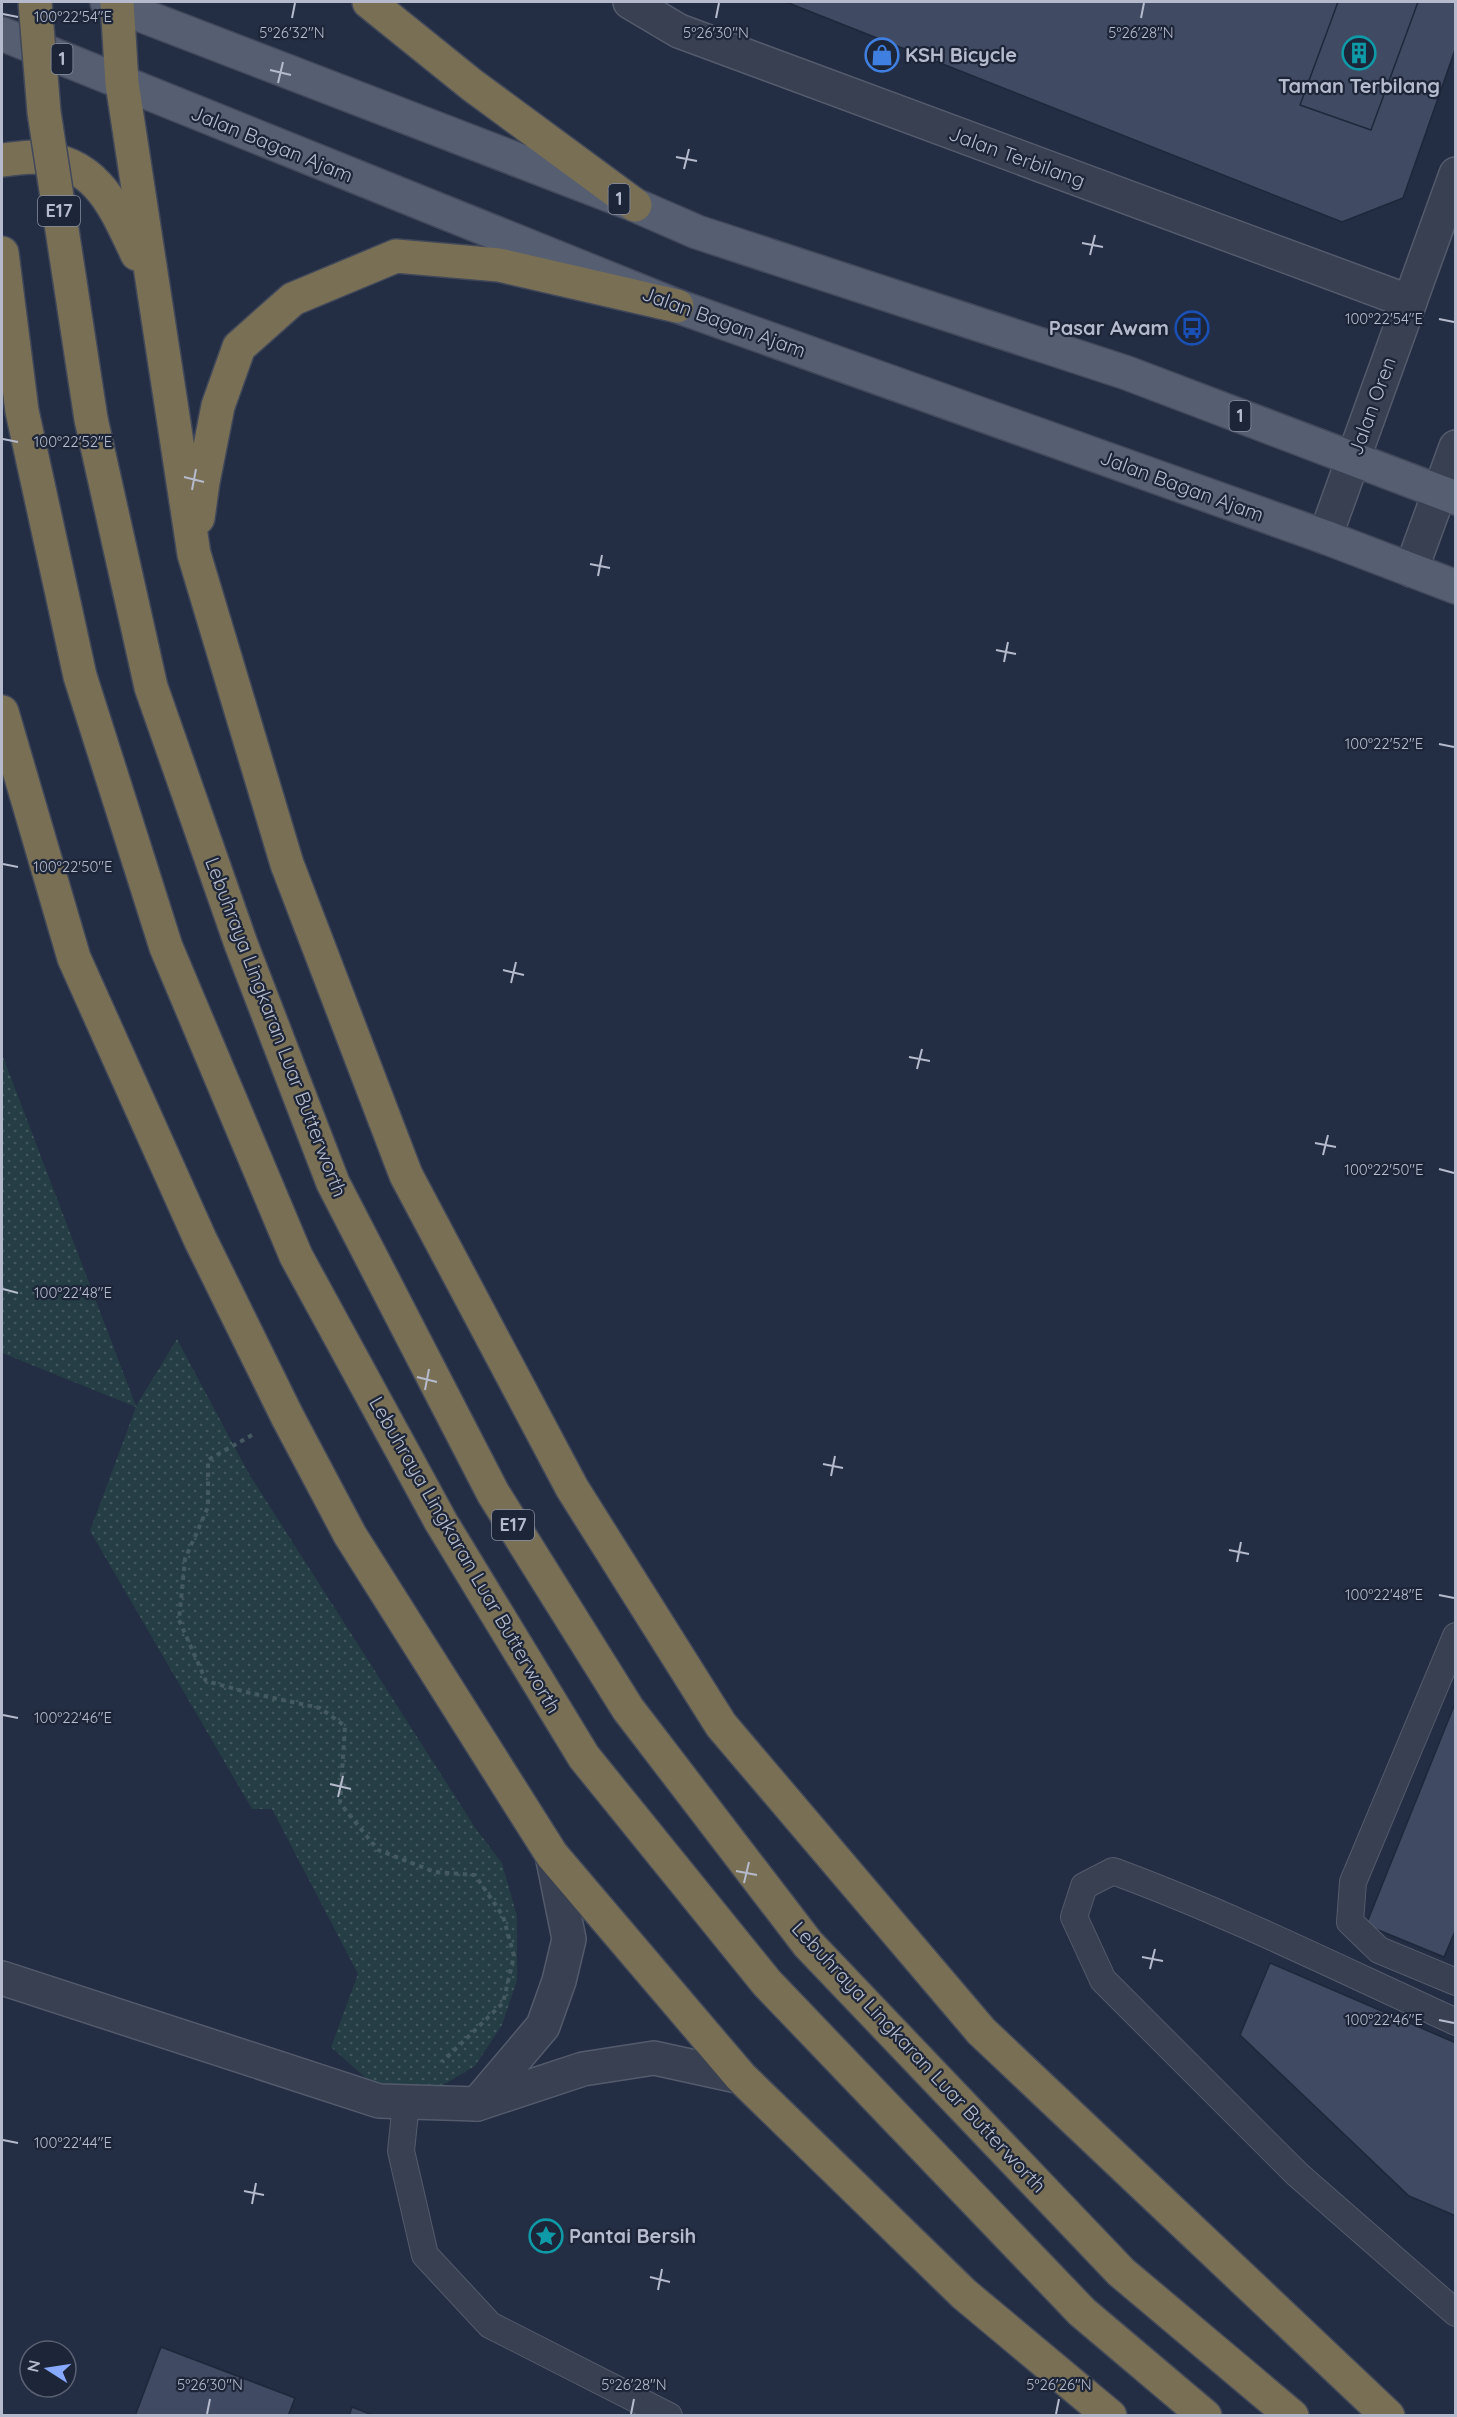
<svg xmlns="http://www.w3.org/2000/svg" width="1457" height="2417" font-family="Quicksand,sans-serif">
<defs>
<pattern id="grass-dots" width="8" height="8" patternUnits="userSpaceOnUse" patternTransform="scale(1.5)"><rect width="8" height="8" fill="#253d44"/><path d="M2 2h.1M6 6h.1" fill="none" stroke="#42575e" stroke-width="1.8" stroke-linecap="round"/></pattern>
</defs>
<rect width="100%" height="100%" fill="#232d43"/>
<path fill="url(#grass-dots)" d="M2 1054 136 1406 177 1339 249 1474 476 1829 502 1863 517 1916V1980L502 2025 475 2066 433 2091 387 2097 331 2047 358 1974 272 1809H252L90 1531 136 1407 2 1353Z"/>
<g fill="#404a63" stroke="#1f273a" stroke-width="1.5">
<path d="M786 2H1456V47L1403 198 1342 222Z"/>
<path d="M1338 2H1418L1371 130 1300 105Z"/>
<path d="M1456 1701V1929L1444 1957 1366 1925Z"/>
<path d="M1270 1963 1456 2043V2216L1409 2196 1240 2035Z"/>
<path d="M161 2347 295 2398 288 2416H135Z"/>
<path d="M352 2407 375 2416H349Z"/>
</g>
<g fill="none" stroke-linecap="round" stroke-linejoin="round">
<g stroke="#535b6c" stroke-width="28">
<g id="lane">
<path d="M1456 1636 1353 1882 1350 1922 1379 1950 1456 1982"/>
<path d="M1456 2022C1342 1970 1230 1914 1113 1871L1084 1886 1074 1917 1103 1980 1297 2174 1456 2313"/>
<path d="M406 2103 401 2151 425 2255 490 2325 669 2416"/>
</g>
</g>
<g stroke="#535b6c" stroke-width="36">
<g id="street">
<path d="M630 2 679 31 1410 302"/>
<path d="M1325 537 1456 174"/>
<path d="M1411 570 1456 447"/>
<path d="M2 1978 379 2101 477 2104 583 2069 654 2058 741 2077"/>
<path d="M477 2104 543 2026 559 1981 569 1939 552 1855"/>
</g>
</g>
<g stroke="#42495b" stroke-width="36">
<g id="primary">
<path d="M107 2 635 205 697 232 1127 373 1456 498"/>
<path d="M2 34 677 306 1325 537 1456 587"/>
</g>
</g>
<g stroke="#40485a" stroke-width="36">
<g id="highway">
<path d="M117 2 122 83 194 554 287 864 406 1175 572 1488 721 1725 981 2031 1388 2416"/>
<path d="M369 2 472 85 635 205"/>
<path d="M2 160C12 159 24 157 34 157 97 161 114 205 137 254"/>
<path d="M2 253 22 411 80 676 166 947 296 1256 441 1522 584 1757 767 1983 1082 2312 1205 2416"/>
<path d="M91 419 151 687 241 944 333 1183 493 1493 628 1709 808 1944 1121 2272 1292 2416"/>
<path d="M198 518 203 482 218 406 239 347 293 299 396 256 499 265 677 306"/>
<path d="M2 712 74 958 200 1239 287 1416 350 1535 552 1855 741 2077 964 2294 1110 2416"/>
</g>
</g>
<path stroke="#445a60" stroke-width="4" stroke-dasharray="4.5 4.5" stroke-linecap="butt" d="M252 1435 208 1460V1507L185 1559 179 1620 206 1681 250 1693 320 1708 345 1726 340 1803 378 1850 435 1872 475 1875 503 1916 514 1956 503 2003 442 2062"/>
<use href="#lane" stroke="#384052" stroke-width="26"/>
<use href="#street" stroke="#384052" stroke-width="33"/>
<use href="#primary" stroke="#565f72" stroke-width="33"/>
<use href="#highway" stroke="#796f54" stroke-width="33"/>
<g stroke="#40485a" stroke-width="36" stroke-linecap="butt">
<path id="highway-bridge" d="M35 2 44 112 91 419"/>
</g>
<use href="#highway-bridge" stroke="#796f54" stroke-width="33"/>
</g>
<path fill="none" stroke="#b5bbcc" stroke-width="2" d="M3 14 18 17M292 18 295 3M716 18 719 3M1141 18 1144 3M270 70 291 75M278 83 283 62M676 157 697 161M684 169 689 149M1082 243 1103 247M1090 255 1095 235M1439 319 1454 322M3 439 18 442M184 477 204 482M192 490 196 469M590 564 610 568M598 576 602 555M996 650 1016 654M1004 662 1008 642M1439 744 1454 747M3 864 18 867M503 970 524 975M511 983 516 962M909 1057 930 1061M917 1069 922 1049M1315 1143 1336 1147M1323 1155 1328 1135M1439 1169 1454 1173M3 1289 18 1293M417 1377 437 1382M425 1390 429 1369M823 1464 843 1468M831 1476 835 1456M1229 1550 1249 1554M1237 1562 1241 1542M1439 1595 1454 1598M3 1715 18 1718M330 1784 351 1789M338 1797 343 1776M736 1871 757 1875M744 1883 749 1862M1142 1957 1163 1961M1150 1969 1155 1949M1439 2020 1454 2023M3 2140 18 2143M244 2191 264 2195M252 2204 256 2183M650 2277 670 2282M658 2290 662 2269M207 2414 210 2399M631 2414 634 2399M1056 2414 1059 2399"/>
<defs>
<g id="building-ring" transform="scale(1.725)"><circle r="9.5" fill="#1d2538" stroke="#0f9aa8" stroke-width="1.5"/><path d="M-4-6H4V6H1V3H-1V6H-4ZM-2.5-4.3h1.7v1.8h-1.7ZM.8-4.3h1.7v1.8H.8ZM-2.5-1h1.7V.8h-1.7ZM.8-1h1.7V.8H.8Z" fill="#0f9aa8"/></g>
<g id="shop-ring" transform="scale(1.725)"><circle r="9.5" fill="#1d2538" stroke="#3f7fe0" stroke-width="1.5"/><path d="M-5-2.5h2.3a2.7 3.5 0 0 1 5.4 0H5L5.5 6h-11ZM-1.5-2.5h3a1.5 2.3 0 0 0-3 0Z" fill="#3f7fe0"/></g>
<g id="bus-ring" transform="scale(1.725)"><circle r="9.5" fill="#1d2538" stroke="#1a4fb4" stroke-width="1.5"/><path d="M-5-6H5V4H4V6H2V4H-2V6H-4V4H-5ZM-3.5-4V0h7V-4ZM-3.5 1.2v1.5H-2V1.2ZM2 1.2v1.5H3.5V1.2Z" fill="#1a4fb4"/></g>
<g id="sight-ring" transform="scale(1.725)"><circle r="9.5" fill="#1d2538" stroke="#0f9aa8" stroke-width="1.5"/><path d="M0-6L1.8-2.2L6-1.7L2.9 1.2L3.7 5.4L0 3.3L-3.7 5.4L-2.9 1.2L-6-1.7L-1.8-2.2Z" fill="#0f9aa8"/></g>
</defs>
<g fill-rule="evenodd">
<use href="#building-ring" x="1359" y="53"/>
<use href="#shop-ring" x="882" y="55"/>
<use href="#bus-ring" x="1192" y="328"/>
<use href="#sight-ring" x="546" y="2236"/>
</g>
<g text-anchor="middle" stroke-width="4.5" stroke-linejoin="round" paint-order="stroke">
<g fill="#1d2538" stroke="#878ea0" stroke-width="1.5">
<rect x="51.5" y="44" width="21" height="30" rx="4.5"/>
<rect x="608.5" y="184" width="21" height="30" rx="4.5"/>
<rect x="38" y="196" width="42" height="30" rx="4.5"/>
<rect x="1229.5" y="401" width="21" height="30" rx="4.5"/>
<rect x="492" y="1510" width="42" height="30" rx="4.5"/>
</g>
<g font-size="18" font-weight="bold" fill="#b5bbcc">
<text x="62" y="65">1</text>
<text x="619" y="205">1</text>
<text x="59" y="217">E17</text>
<text x="1240" y="422">1</text>
<text x="513" y="1531">E17</text>
</g>
<g font-size="20" font-weight="bold" fill="#b5bbcc" stroke="#1d2538" text-anchor="start">
<text x="905" y="62">KSH Bicycle</text>
<text x="1359" y="93" text-anchor="middle">Taman Terbilang</text>
<text x="1169" y="335" text-anchor="end">Pasar Awam</text>
<text x="569" y="2243">Pantai Bersih</text>
</g>
<g font-size="20" fill="#b5bbcc" stroke="#1d2538">
<text transform="translate(272 144) rotate(22)" y="7">Jalan Bagan Ajam</text>
<text transform="translate(1017 157) rotate(20)" y="7">Jalan Terbilang</text>
<text transform="translate(724 322) rotate(20)" y="7">Jalan Bagan Ajam</text>
<text transform="translate(1372 406) rotate(-70)" y="7">Jalan Oren</text>
<text transform="translate(1182 486) rotate(20)" y="7">Jalan Bagan Ajam</text>
<text transform="translate(276 1027) rotate(69)" y="7">Lebuhraya Lingkaran Luar Butterworth</text>
<text transform="translate(465 1555) rotate(60)" y="7">Lebuhraya Lingkaran Luar Butterworth</text>
<text transform="translate(919 2057) rotate(47)" y="7">Lebuhraya Lingkaran Luar Butterworth</text>
</g>
</g>
<g font-size="15" text-anchor="middle" fill="#b5bbcc" stroke="#1d2538" stroke-width="4.5" stroke-linejoin="round" paint-order="stroke">
<text x="73" y="22">100°22'54"E</text>
<text x="292" y="38">5°26'32"N</text>
<text x="716" y="38">5°26'30"N</text>
<text x="1141" y="38">5°26'28"N</text>
<text x="1384" y="324">100°22'54"E</text>
<text x="73" y="447">100°22'52"E</text>
<text x="1384" y="749">100°22'52"E</text>
<text x="73" y="872">100°22'50"E</text>
<text x="1384" y="1175">100°22'50"E</text>
<text x="73" y="1298">100°22'48"E</text>
<text x="1384" y="1600">100°22'48"E</text>
<text x="73" y="1723">100°22'46"E</text>
<text x="1384" y="2025">100°22'46"E</text>
<text x="73" y="2148">100°22'44"E</text>
<text x="210" y="2390">5°26'30"N</text>
<text x="634" y="2390">5°26'28"N</text>
<text x="1059" y="2390">5°26'26"N</text>
</g>
<rect width="1457" height="2417" fill="none" stroke="#b5bbcc" stroke-width="6"/>
<g transform="translate(48 2369) rotate(282)"><circle r="28" fill="#1d2538" stroke="#5a6173" stroke-width="1.5"/>
<path d="M0-4.5L10 22L0 15L-10 22Z" fill="#87a9ff"/>
<text y="-9" font-size="16" font-weight="bold" text-anchor="middle" fill="#b5bbcc">N</text>
</g>
</svg>
